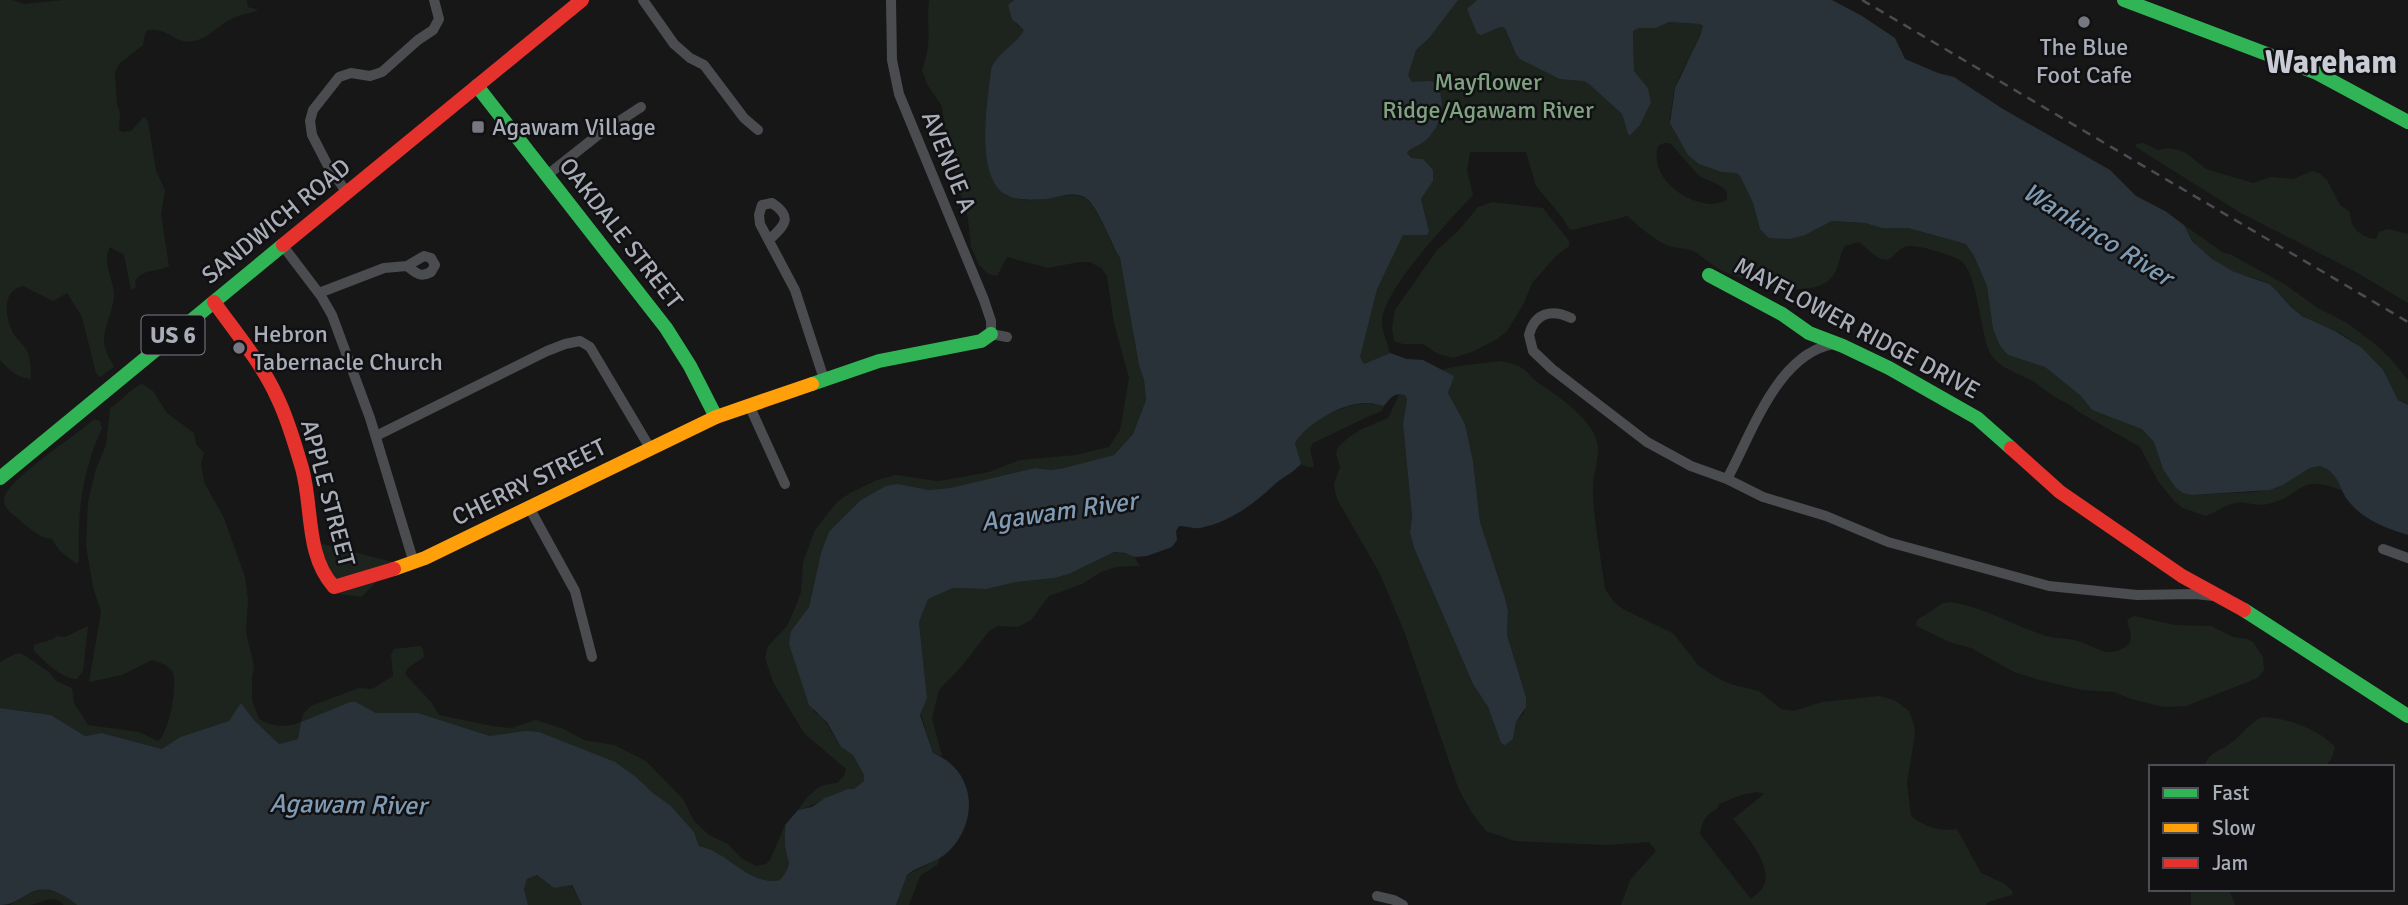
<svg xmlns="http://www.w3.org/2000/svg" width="2408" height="905" font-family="Signika,sans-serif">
<rect width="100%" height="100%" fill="#171717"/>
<g fill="#1d241e" fill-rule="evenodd">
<path d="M0 0H12L24 4 64 0H247L248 7 259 10C246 14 233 16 223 24 213 31 207 38 194 41 175 45 168 27 148 30L145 34 143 45 119 64 115 73 117 104 120 113 119 130 123 132 131 131 144 117 148 121 156 171 165 190 161 214 169 266C157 272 144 268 135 281L136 287 131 290 124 255 110 247C101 262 114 279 114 296 113 311 104 326 104 341 104 350 110 359 114 367L100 377 96 373 82 317 67 293 53 301 23 286C1 291 5 317 13 333 17 340 23 344 27 351 31 360 31 370 31 379 18 378 9 370 0 360Z"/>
<path d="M929 0H1014L1008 5 1017 25 1025 30C1016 45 997 54 991 69L986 139 1005 195C1012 197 1019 199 1026 200 1043 202 1078 188 1089 201 1103 218 1108 240 1120 258L1139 365 1144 380 1146 400 1133 434 1114 455 1064 468 1051 470 1035 468 950 488 929 490 898 484 821 553 809 607 791 631 814 712 823 717 841 747 853 755 864 775V781L854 789C834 790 817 806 798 810 809 794 817 784 837 783L844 776 846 769 804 733 773 682 765 658 768 646 787 626 795 608 801 592 803 563 814 532 819 525 837 502 850 493 877 480 896 475 937 481 946 480 989 472 1020 460 1076 455 1109 447 1120 430 1129 378 1114 323 1107 276 1101 268 1090 262H1079L1048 268 1007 257 997 276 989 274 979 265 971 247 968 219 948 148 942 107 927 84 922 70C933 41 926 29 929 0Z"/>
<path d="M1422 0H1477L1469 8 1489 32 1502 27 1505 28 1511 43 1589 84 1622 114 1628 133 1651 102 1648 88 1634 71 1633 31 1639 28H1656L1669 22 1700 24 1703 26C1697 47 1684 65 1676 85 1672 95 1673 107 1669 119L1722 172 1736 173 1740 176 1753 203 1760 229 1805 235 1832 221 1865 223 1882 228H1908L1966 244 1974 256 1987 286 1993 329 2000 346 2008 355 2045 367 2081 396 2092 410 2142 428 2154 442 2163 469 2192 495C2218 493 2244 494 2269 490 2286 487 2305 467 2318 466 2333 466 2338 480 2343 491 2296 472 2305 496 2268 504 2256 507 2246 501 2236 503 2225 505 2216 512 2206 516L2183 508 2174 501 2158 481 2140 447 2077 411C2071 404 2063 402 2055 397 2048 393 2043 388 2037 384 2022 373 1998 370 1989 351 1980 330 1977 270 1960 260 1950 255 1914 242 1904 247 1896 251 1891 263 1881 259 1874 256 1866 247 1859 242L1845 246C1838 256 1840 271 1829 280 1805 300 1749 282 1725 272 1713 267 1704 257 1693 251 1684 247 1674 249 1666 245 1652 238 1639 226 1627 216 1609 222 1591 224 1573 230L1569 229 1562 217 1536 186 1526 152H1470L1467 170 1473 195C1451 219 1382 290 1382 322 1382 332 1388 344 1390 353L1364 364 1360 357C1364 335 1369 312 1376 291 1383 272 1394 253 1403 235L1429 231 1421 199 1433 181 1423 159 1413 158 1407 153 1411 148 1424 142 1403 82ZM1664 143H1669L1672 145 1699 176 1721 186 1727 192V200C1722 202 1716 204 1711 204 1682 203 1649 175 1658 146Z"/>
<path d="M2144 143 2158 150 2169 148 2178 150 2186 153 2206 169 2253 183 2271 177 2293 179 2312 171 2319 173 2327 180 2340 205 2350 212C2350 228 2360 237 2376 239L2379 232 2388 229 2408 234V303L2356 272 2239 212 2136 147V144Z"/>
<path d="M1492 202 1543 208 1569 241V246L1556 256 1532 283 1524 303 1507 331 1497 339 1474 351 1453 358 1438 354 1423 344H1403L1394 341 1392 328 1395 310 1437 250 1459 230 1478 207Z"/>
<path d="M2184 225 2224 253 2230 254 2286 285 2316 307 2347 323 2375 344 2391 359 2408 380V405L2398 400C2381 367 2368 348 2334 330 2323 325 2311 321 2300 314 2288 306 2282 292 2269 285 2258 278 2246 276 2234 272 2214 264 2191 245 2184 225Z"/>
<path d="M1500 361C1531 366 1523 374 1544 387 1563 399 1599 425 1598 450 1598 464 1592 477 1593 493 1594 525 1601 557 1605 589L1614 602 1623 609 1674 634 1698 665 1716 677 1730 684 1759 691 1781 709 1794 711 1822 702 1879 696 1894 700 1909 711 1914 725 1915 734 1907 783 1911 816C1926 827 1939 832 1957 829L1981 873 2005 884 2013 892 2012 895 1988 902 1986 905H1621L1630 880 1656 851 1649 842 1608 845 1515 841 1486 831 1472 813 1459 790 1404 631 1379 572 1337 499 1335 491 1334 484 1340 467 1336 454 1338 447 1349 437 1362 429 1388 418 1400 393 1405 394 1407 399 1403 424 1412 516 1410 532 1414 548 1473 684 1488 707 1501 743 1505 744 1513 739 1516 722 1524 713 1526 697 1507 635 1508 611 1505 598 1480 522 1473 461 1465 424 1448 393 1452 375 1442 370C1461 364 1481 364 1500 361ZM1757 792 1764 794 1733 819C1745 833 1775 868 1763 887 1760 892 1755 896 1751 899L1700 834C1702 821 1705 815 1717 809L1719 804 1741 795Z"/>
<path d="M142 384 153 391 167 413 194 433 196 444 204 453 201 464 204 482 224 518 245 577 248 599 246 632 254 666 252 679V700L259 719C274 727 285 728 301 722L303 714 311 706 359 688 372 689 393 676 391 655 394 649 420 646 423 649 424 657 408 668 405 674 431 702 439 715 492 726 511 728 536 720 564 729 584 740 614 745 646 761 683 799 694 821 709 835 728 844 741 858 756 866 766 864 770 860 785 825C786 832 784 835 785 842 785 863 796 860 780 880 755 886 735 862 715 852 710 849 704 848 699 846L694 832 671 806 653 793 636 777 502 735 490 736 418 713H376L356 702H350L301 722 298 739 279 744 249 715 243 705 229 721 180 737 162 749 103 733 85 736 51 715 0 708V662L15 654 21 653 49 672 56 681 72 688 74 703 88 725 139 732 158 741C169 734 179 681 172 671 168 665 158 662 152 660L122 675 89 682 101 612 93 587 86 546 88 502 96 469 106 445 110 408C122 401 129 389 142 384Z"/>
<path d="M1367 403 1384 406 1382 411C1358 420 1336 433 1313 443L1310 449 1314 467H1307L1301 464 1295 443C1310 420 1340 406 1367 403Z"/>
<path d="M94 419 100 421 102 428C82 471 77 514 79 561L77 564 59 550 52 539C37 537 28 527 16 517 11 513 4 508 4 501 3 481 78 435 94 419Z"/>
<path d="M319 543 396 563 361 597 332 593Z"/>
<path d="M1114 552 1133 555 1140 566 1116 567 1101 572 1082 584 1049 596 1031 620 1018 627 998 626 989 631 962 666 939 690 932 718 942 756 933 753 920 712 927 698 919 622 928 599 953 588 987 589 1016 582 1054 578 1069 574Z"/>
<path d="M1951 602C1984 607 2012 625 2043 635 2054 639 2065 638 2075 640 2097 646 2109 662 2130 643L2131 634 2127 620 2134 616 2175 625 2211 626 2233 637 2248 639 2253 642 2263 657 2264 670 2258 678 2186 706 2164 707 2131 699 2114 692 2082 690 2040 680 2014 672 1971 648 1952 643 1916 626 1917 620 1943 603Z"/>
<path d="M88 626 83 671 77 679C60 678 46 662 34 651V645C42 641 50 642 57 636L65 637Z"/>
<path d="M2262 717C2285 717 2321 730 2335 747L2332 758 2325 767H2204C2208 753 2218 752 2228 745 2241 737 2247 724 2262 717Z"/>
<path d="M940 858 937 865 920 876 909 905H896L907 875Z"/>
<path d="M537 875 554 888 571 885 582 905H528L524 889 527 879Z"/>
<path d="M43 889 63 894 77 905H64C52 893 43 903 29 905 23 905 16 905 10 905L29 893Z"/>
<path d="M2191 889H2229L2235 905H2191Z"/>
</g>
<g fill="#2a3239">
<path d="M1014 0H1458L1429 38 1416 50 1408 75 1412 82 1429 81 1436 83C1447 103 1442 125 1426 140 1420 146 1412 146 1407 153L1412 158 1423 159 1433 170V181L1421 199 1429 231 1427 235H1403L1377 289 1360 357 1364 364 1390 353 1407 359 1423 360 1454 376 1448 393 1465 424 1473 461 1480 522 1505 598 1508 611 1507 635 1526 697V707L1516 722 1513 739 1505 745 1501 743 1488 707 1473 684 1414 548 1410 532 1412 516 1403 424 1407 399 1405 395C1394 392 1390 398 1384 406 1379 405 1373 403 1367 403 1344 402 1307 423 1295 443L1301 464C1293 473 1284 476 1275 484 1254 504 1230 522 1200 528 1193 529 1186 526 1179 526L1176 531 1177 540 1172 547 1147 556 1135 557 1125 553 1114 552 1069 574 1054 578 1016 582 987 589 953 588 928 599 919 622 927 698 920 715 933 753C975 770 980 820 949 851 937 863 919 865 907 875L896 905H582L572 885 554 888 537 875 527 879 524 889 528 905H77C62 893 45 883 26 895 16 901 11 905 0 905V708L51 715 85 736 102 733 162 749 180 737 229 721 241 703 253 719 279 744 298 739 301 722 350 702H356L376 713H418L490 736 525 731 539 732 615 762 636 777 653 793 671 806 694 832 699 846C705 848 710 849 715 852 735 862 755 886 780 880 796 860 785 862 785 842 784 835 786 832 785 825L798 810 812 807 825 798 848 789H854L864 781V775L853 755 841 747 827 722 809 705 789 644 791 631 809 607 821 553 829 532 861 500 886 486 898 484 929 490 950 488 1035 468 1051 470 1064 468 1114 455 1133 434 1146 400 1144 380 1139 365 1120 258C1111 244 1098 206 1086 198 1072 190 1059 198 1045 199 1032 200 1014 201 1003 193 975 171 988 101 991 69 997 53 1016 45 1024 30L1012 19 1008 5Z"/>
<path d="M1477 0H1832L1862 16 1895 38 1905 59 1938 73 1954 77 2003 109 2110 170 2136 196 2165 211 2184 225 2192 241 2212 259 2232 271 2269 284 2278 292 2291 307 2302 316 2335 331 2362 348 2383 370 2398 400 2408 405V535C2388 529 2364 520 2350 503 2338 489 2340 472 2320 466L2310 468 2283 485 2270 490 2192 495 2183 493 2176 488 2163 469 2154 442 2142 429 2092 410 2081 396 2045 367 2008 355 2000 346 1993 329 1987 286 1974 256 1966 244 1908 228H1882L1865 223 1832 221 1805 235 1790 239 1769 238 1760 229 1753 203 1740 176 1736 173 1722 172 1699 164 1688 155 1670 123 1675 88 1700 36 1703 26 1700 24 1669 22 1656 28H1639L1633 31 1634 71 1648 88 1651 102 1640 125 1630 135 1628 134 1622 114 1589 84 1584 81 1560 79 1520 59 1516 54 1505 28 1501 27 1481 35 1477 33 1467 9Z"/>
</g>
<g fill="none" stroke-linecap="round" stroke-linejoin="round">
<g stroke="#4b4c50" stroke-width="10">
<path d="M643 0 674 44 690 58 704 65 744 118 758 130"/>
<path d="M891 0 892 60 899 94 984 300 991 321V334L1007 337"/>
<path d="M546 176 598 135 641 107"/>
<path d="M347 193 327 164 312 135 310 121 313 110 339 77 351 73 370 76 382 72 418 40 433 30 439 19 434 0"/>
<path d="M770 239C785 225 793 217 772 203L762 205 759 215 760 224 795 290 824 379"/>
<path d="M283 246 321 296 332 315 370 418 414 563"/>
<path d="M319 293 384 268 407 266 424 256 431 258 435 265 431 272C420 278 416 273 407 266"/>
<path d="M1571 318C1552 309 1535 312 1529 335L1533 351 1552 369 1647 442 1691 466 1727 479 1763 497 1826 516 1888 542 2049 586 2137 595 2196 594 2213 596"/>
<path d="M749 405 785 484"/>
<path d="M376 436 547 351 565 344 580 341 590 347 650 448"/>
<path d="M1727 479C1751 436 1777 353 1834 344"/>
<path d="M530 509 575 591 592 657"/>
<path d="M2383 549 2408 558"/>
<path d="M1377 896 1394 900 1403 905"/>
</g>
<g stroke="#30b455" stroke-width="14">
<path d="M2124 0 2317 73 2408 122"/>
<path d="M477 86 666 328 690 366 716 417"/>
<path d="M1709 275 1782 314 1809 333 1843 346 1889 368 1977 418 2011 448"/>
<path d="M812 384 879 361 981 341 991 334"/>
<path d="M0 478 283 245"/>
<path d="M2244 610 2408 716"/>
</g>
<path stroke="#ff9f0a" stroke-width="14" d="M394 569 425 558 716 417 812 384"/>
<g stroke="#e5322d" stroke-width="14">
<path d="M283 245 582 0"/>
<path d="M214 302C236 333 261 362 277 397 288 419 295 445 302 468 313 507 305 555 334 587L394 569"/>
<path d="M2011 448 2060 492 2182 576 2244 610"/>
</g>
<path stroke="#4b4c4f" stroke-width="2.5" stroke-dasharray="9 7" stroke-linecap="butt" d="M1862 0 2408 322"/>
</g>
<g fill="#757880" stroke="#111113" stroke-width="2.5">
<circle cx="2084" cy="22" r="7"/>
<rect x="471" y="120" width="14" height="14" rx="3.5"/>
<circle cx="239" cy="348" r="7"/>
</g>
<g text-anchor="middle" stroke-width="5" stroke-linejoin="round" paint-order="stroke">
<rect fill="#111113" stroke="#7b7e86" stroke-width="2" x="141.5" y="315.5" width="63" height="39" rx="5"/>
<g font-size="23" font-weight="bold" fill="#a8adb8">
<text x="173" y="343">US 6</text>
</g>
<g font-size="24" fill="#a8adb8" stroke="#111113" text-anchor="start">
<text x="2084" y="55" text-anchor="middle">The Blue<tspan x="2084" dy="28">Foot Cafe</tspan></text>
<text x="492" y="135">Agawam Village</text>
<text x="253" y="342">Hebron<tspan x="253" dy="28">Tabernacle Church</tspan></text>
</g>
<g font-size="24" fill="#7fa381" stroke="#111113">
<text x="1488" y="90">Mayflower<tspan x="1488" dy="28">Ridge/Agawam River</tspan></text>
</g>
<g font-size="24" fill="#a8adb8" stroke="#111113">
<text transform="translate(949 162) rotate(68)" y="8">AVENUE A</text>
<text transform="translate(276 221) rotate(-39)" y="8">SANDWICH ROAD</text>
<text transform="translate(621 233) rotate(52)" y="8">OAKDALE STREET</text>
<text transform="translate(1857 328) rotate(28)" y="8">MAYFLOWER RIDGE DRIVE</text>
<text transform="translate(529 482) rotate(-26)" y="8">CHERRY STREET</text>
<text transform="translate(328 493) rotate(75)" y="8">APPLE STREET</text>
</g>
<g font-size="26" font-style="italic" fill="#7f9bb3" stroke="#111113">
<text transform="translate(2098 234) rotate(32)" y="9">Wankinco River</text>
<text transform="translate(1059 511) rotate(-8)" y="9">Agawam River</text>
<text transform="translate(348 804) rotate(1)" y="9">Agawam River</text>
</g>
<g font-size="32" font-weight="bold" fill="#c9ccd4" stroke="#111113">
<text x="2331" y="73">Wareham</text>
</g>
</g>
<rect x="2149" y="765" width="245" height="126" fill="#111113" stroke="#4d4f55" stroke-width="2"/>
<rect x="2163" y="788" width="35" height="10" fill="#30b455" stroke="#4d4f55" stroke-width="2"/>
<text x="2212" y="800" font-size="21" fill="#a8adb8">Fast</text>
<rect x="2163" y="823" width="35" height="10" fill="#ff9f0a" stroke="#4d4f55" stroke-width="2"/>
<text x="2212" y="835" font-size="21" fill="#a8adb8">Slow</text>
<rect x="2163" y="858" width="35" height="10" fill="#e5322d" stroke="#4d4f55" stroke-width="2"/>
<text x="2212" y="870" font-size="21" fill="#a8adb8">Jam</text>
</svg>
